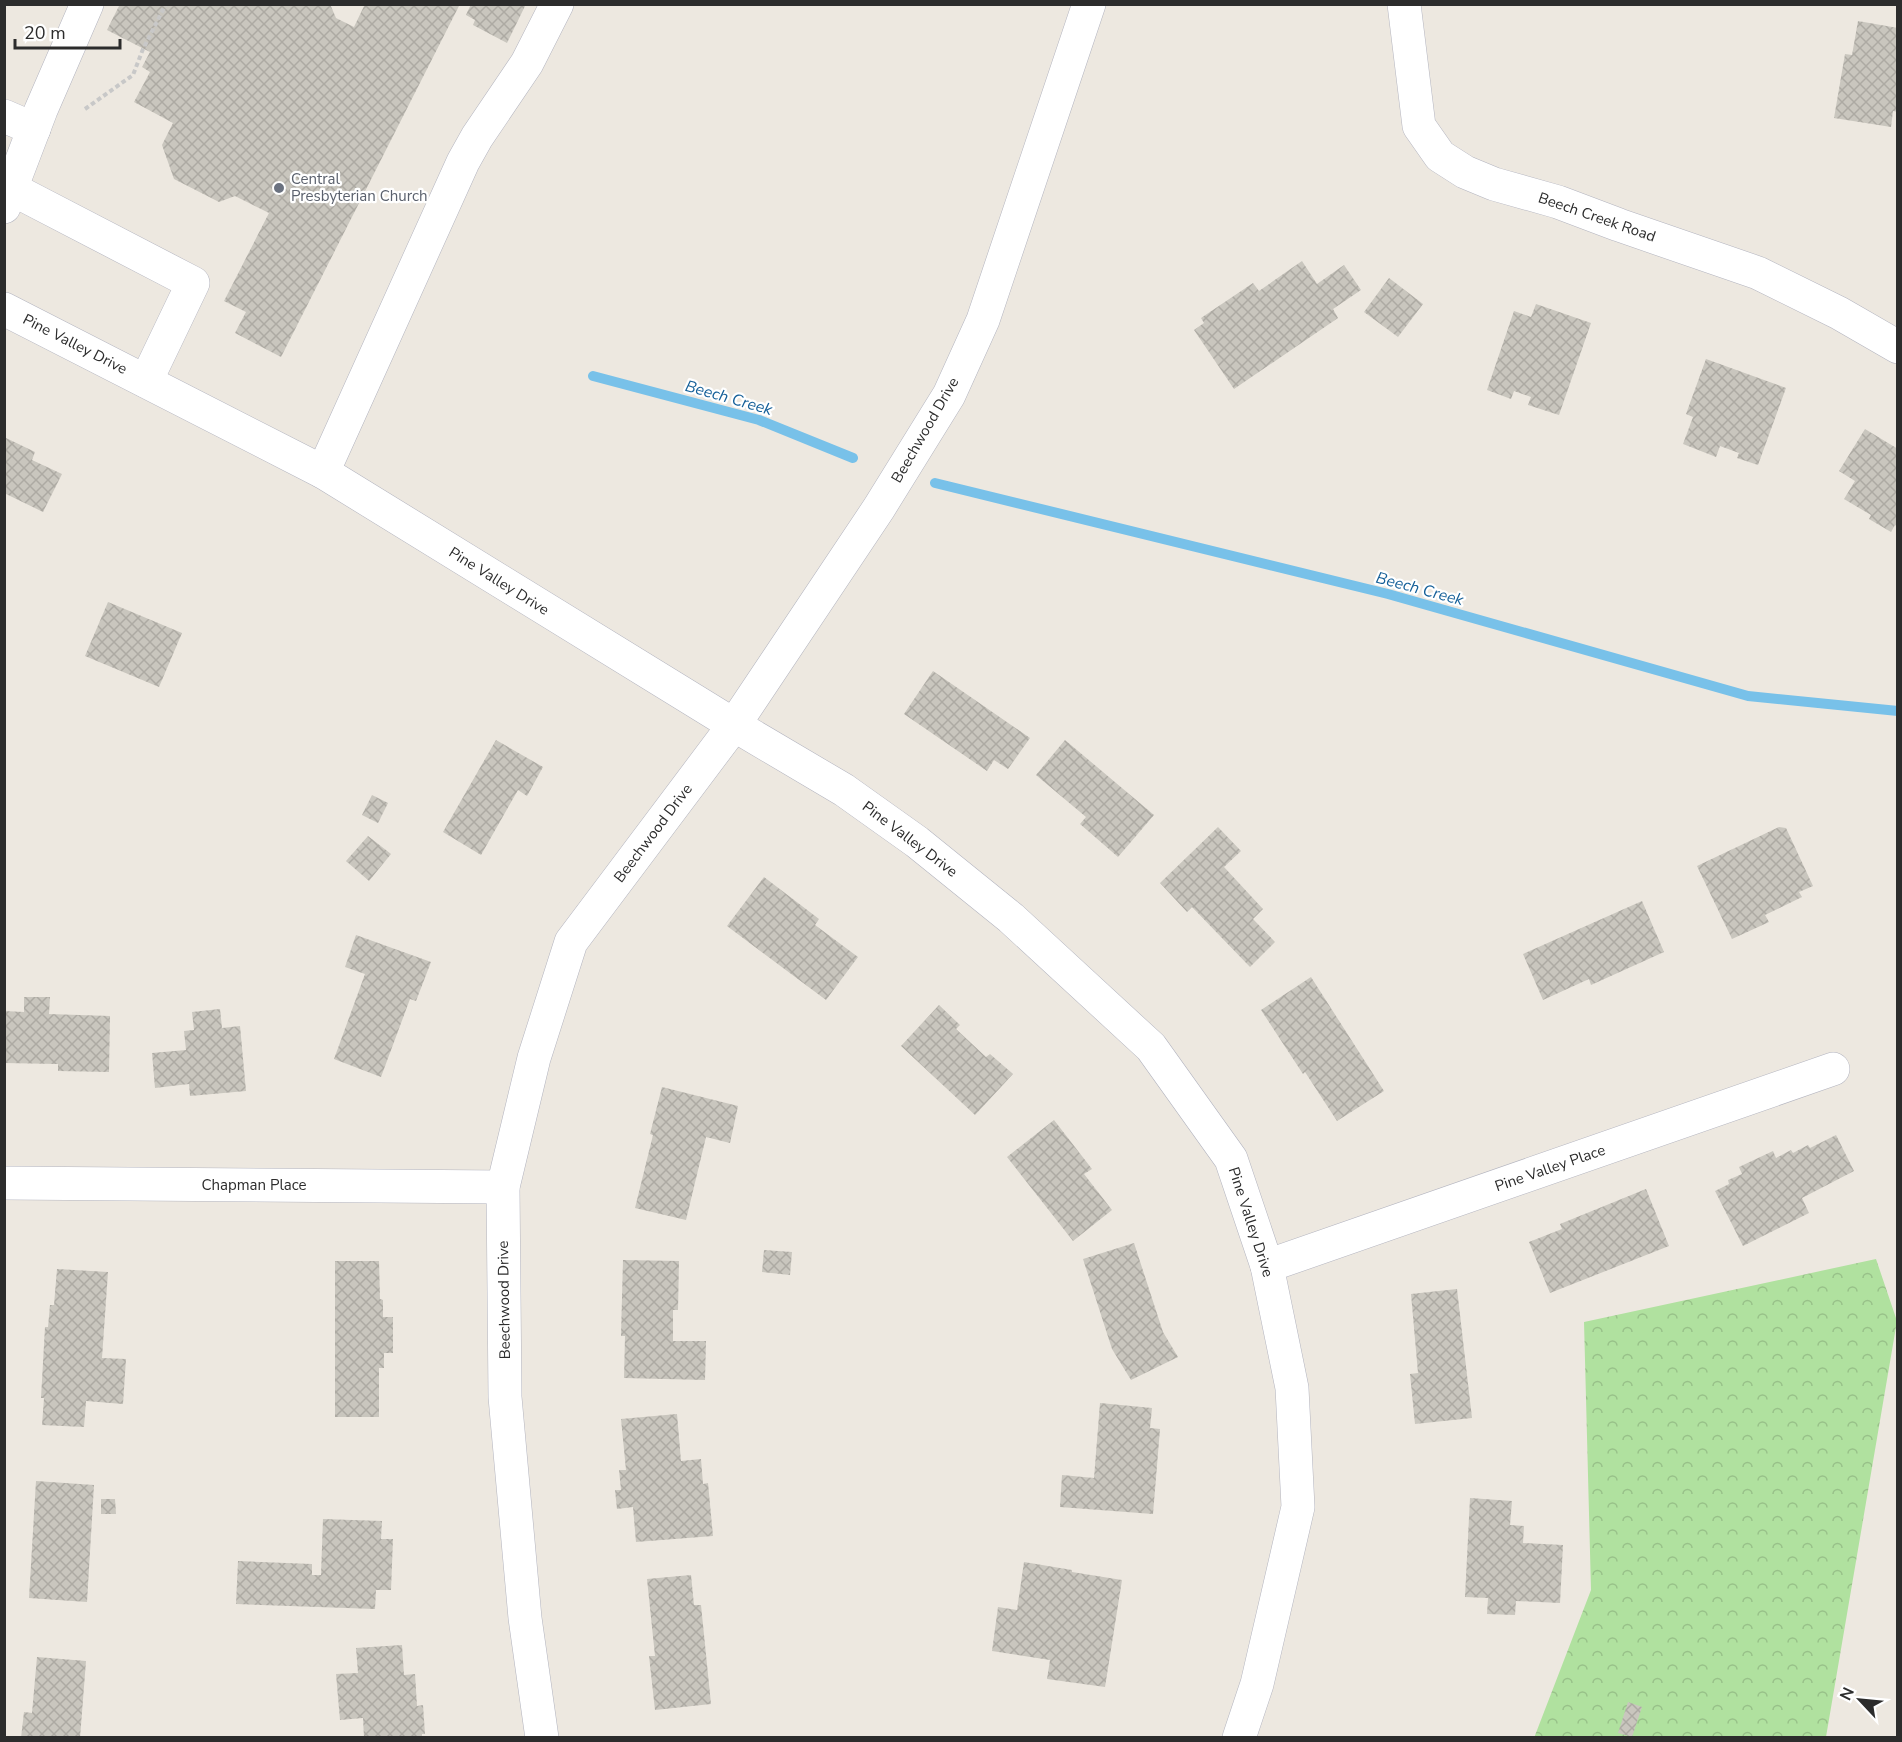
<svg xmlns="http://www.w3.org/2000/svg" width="1902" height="1742" font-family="'Nunito Sans',sans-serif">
<defs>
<pattern id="forest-crowns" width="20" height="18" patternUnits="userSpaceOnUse" patternTransform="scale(1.5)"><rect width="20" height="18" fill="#b0e19f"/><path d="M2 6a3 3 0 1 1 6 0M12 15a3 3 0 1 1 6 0" fill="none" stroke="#98c189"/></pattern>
<pattern id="building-cross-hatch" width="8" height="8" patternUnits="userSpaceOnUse" patternTransform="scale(1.5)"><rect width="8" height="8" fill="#c9c6be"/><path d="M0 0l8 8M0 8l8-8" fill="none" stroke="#adaaa3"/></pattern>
</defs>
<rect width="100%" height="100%" fill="#ede8e0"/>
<path fill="url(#forest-crowns)" d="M1876 1259 1897 1321 1826 1737 1534 1738 1591 1590 1584 1322Z"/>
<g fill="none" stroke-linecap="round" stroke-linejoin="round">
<g stroke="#78c1e9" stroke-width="10">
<path d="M593 376 759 420 853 458"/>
<path d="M935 483 1388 594 1748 696 1898 711"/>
</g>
</g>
<g fill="url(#building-cross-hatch)">
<path d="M120 4H330L336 18 354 27 365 4H460L281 357 235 333 246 312 224 301 269 213 235 196 219 202 174 179 162 145 173 123 134 102 150 72 142 67 150 52 107 30Z"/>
<path d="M471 4H526L507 43 473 25 475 20 466 15Z"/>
<path d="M1858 21 1898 28V112L1893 111 1891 127 1834 118 1845 54 1852 55Z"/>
<path d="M1302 261 1317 284 1344 265 1361 290 1333 309 1338 318 1234 389 1194 330 1204 323 1201 318 1253 283 1259 291Z"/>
<path d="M1389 278 1423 304 1398 337 1364 312Z"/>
<path d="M1536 304 1591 323 1559 415 1528 405 1531 397 1514 391 1511 399 1487 390 1514 311 1531 317Z"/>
<path d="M1706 359 1786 388 1758 465 1737 458 1739 453 1720 446 1716 457 1683 444 1693 417 1686 414Z"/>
<path d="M1865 429 1898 449V527L1895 525 1891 532 1869 519 1871 515 1844 499 1855 481 1839 471Z"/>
<path d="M4 437 35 452 32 460 62 474 43 512 4 493Z"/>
<path d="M108 602 182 633 159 687 85 656Z"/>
<path d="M933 671 1030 738 1008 769 994 760 987 771 904 714Z"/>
<path d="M496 740 543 767 527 796 518 790 481 855 443 832Z"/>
<path d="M1065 740 1154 815 1118 857 1080 824 1086 817 1036 775Z"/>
<path d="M372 795 388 803 378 823 362 815Z"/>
<path d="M1218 827 1241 851 1224 867 1263 909 1253 919 1275 942 1250 967 1192 907 1187 912 1160 883Z"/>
<path d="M1779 827 1786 828 1813 886 1799 892 1802 897 1765 915 1769 922 1732 939 1697 866Z"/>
<path d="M368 836 391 854 369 881 346 861Z"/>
<path d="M764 877 819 919 815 925 858 957 826 1000 727 926Z"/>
<path d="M1642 901 1664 952 1591 985 1589 979 1543 1000 1523 954Z"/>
<path d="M356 935 431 962 416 1001 410 999 381 1077 334 1059 365 974 345 967Z"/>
<path d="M1311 977 1384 1091 1337 1121 1305 1072 1303 1074 1261 1010Z"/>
<path d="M24 997H50L49 1014 110 1016 109 1072 58 1071V1064L4 1063V1011L24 1012Z"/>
<path d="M939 1005 960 1025 956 1029 986 1057 990 1054 1013 1074 975 1115 901 1046Z"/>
<path d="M220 1009 222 1028 240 1026 246 1091 190 1096 189 1084 155 1088 152 1053 186 1050 184 1031 194 1030 192 1012Z"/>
<path d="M662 1087 738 1106 730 1143 706 1137 686 1220 635 1208 653 1135 650 1134Z"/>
<path d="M1054 1120 1092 1169 1084 1174 1112 1210 1073 1241 1007 1157Z"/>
<path d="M1836 1135 1854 1171 1802 1198 1809 1213 1743 1246 1715 1191 1729 1184 1728 1180 1742 1174 1739 1167 1773 1151 1776 1158 1791 1150 1793 1153 1808 1145 1810 1148Z"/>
<path d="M1646 1189 1669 1246 1550 1293 1529 1242 1562 1229 1560 1224Z"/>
<path d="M1134 1243 1163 1332 1178 1357 1131 1380 1112 1349 1083 1259Z"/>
<path d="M764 1250 792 1252 790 1275 762 1272Z"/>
<path d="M623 1260 679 1261 678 1310H673V1341H706L705 1380 624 1378 625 1336H621Z"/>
<path d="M335 1261H379L380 1299 383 1300V1317H393V1353H384V1368H379V1417H335Z"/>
<path d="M57 1269 108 1272 102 1358 126 1359 123 1404 86 1401 84 1427 42 1425 44 1398H41L45 1327H48L50 1305H54Z"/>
<path d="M1457 1289 1472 1418 1415 1424 1410 1374 1418 1373 1411 1294Z"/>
<path d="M1100 1403 1152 1408 1150 1428 1160 1429 1153 1514 1060 1507 1062 1475 1094 1478Z"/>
<path d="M677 1414 681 1461 701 1459 703 1484 708 1483 713 1536 636 1542 633 1507 617 1509 615 1490H621L619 1470H626L621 1419Z"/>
<path d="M36 1481 94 1485 87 1602 29 1598Z"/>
<path d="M1470 1498 1512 1501 1510 1525 1524 1526 1523 1543 1563 1545 1560 1603 1516 1601 1515 1615 1487 1614 1488 1598 1465 1597Z"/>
<path d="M101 1499H115L116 1514H101Z"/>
<path d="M323 1519 382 1521 381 1539H393L391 1590H376L375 1609 236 1604 238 1561 312 1564V1575H321Z"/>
<path d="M1024 1562 1072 1570V1572L1122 1580 1105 1687 1047 1679 1050 1660 992 1651 998 1607 1017 1610Z"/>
<path d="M691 1575 694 1605H701L711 1704 655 1710 649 1656H655L647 1579Z"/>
<path d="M402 1645 404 1675 415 1674 417 1706 423 1705 425 1734H422V1738H364L363 1718 340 1720 336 1674 358 1673 356 1648Z"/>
<path d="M37 1657 86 1661 80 1738H21L24 1712 32 1713Z"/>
<path d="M1628 1702 1642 1707 1632 1737 1618 1733Z"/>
</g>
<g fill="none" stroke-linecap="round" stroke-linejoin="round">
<g stroke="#b3b4bf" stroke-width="34">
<g id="minor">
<path d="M1404 4 1419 126 1440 156 1465 172 1494 184 1558 202 1619 225 1758 273 1839 313 1898 347"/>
<path d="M4 116 34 129"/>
<path d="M12 189 193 283 146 381"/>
<path d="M4 207 41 110 87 4"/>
<path d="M4 309 323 472 734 725 844 790 917 842 1011 918 1151 1047 1231 1159 1267 1266 1292 1388 1298 1507 1257 1684 1239 1738"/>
<path d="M323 472 463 162 477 137 527 63 557 4"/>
<path d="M4 1183 503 1187"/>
<path d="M1267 1266 1833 1069"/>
<path d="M542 1738 525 1618 505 1397 503 1187 534 1058 571 942 734 725 879 508 949 395 983 320 1089 4"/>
</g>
</g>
<path stroke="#c8c8c8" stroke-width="4" stroke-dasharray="4.5 3" stroke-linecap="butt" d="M85 109 133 75 143 49 166 4"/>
<use href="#minor" stroke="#fff" stroke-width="33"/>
</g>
<circle fill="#6b7280" stroke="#fff" stroke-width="2" cx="279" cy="188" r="6"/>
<g text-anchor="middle" stroke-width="4.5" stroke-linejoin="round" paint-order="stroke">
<g font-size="15" fill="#5b616d" stroke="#fff" text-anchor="start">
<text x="291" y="184">Central<tspan x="291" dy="17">Presbyterian Church</tspan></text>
</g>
<g font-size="15" fill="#2c2c2c" stroke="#fff">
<text transform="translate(1597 217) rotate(19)" y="5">Beech Creek Road</text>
<text transform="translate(75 344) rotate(27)" y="5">Pine Valley Drive</text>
<text transform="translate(925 430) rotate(-60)" y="5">Beechwood Drive</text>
<text transform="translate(499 581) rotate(32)" y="5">Pine Valley Drive</text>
<text transform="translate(653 833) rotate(-53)" y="5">Beechwood Drive</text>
<text transform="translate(910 839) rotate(37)" y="5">Pine Valley Drive</text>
<text transform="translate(1550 1168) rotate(-19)" y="5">Pine Valley Place</text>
<text x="254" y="1190">Chapman Place</text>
<text transform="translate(1251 1222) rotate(72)" y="5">Pine Valley Drive</text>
<text transform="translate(504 1300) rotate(-91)" y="5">Beechwood Drive</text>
</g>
<g font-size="16" font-style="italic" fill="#145f98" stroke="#fff">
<text transform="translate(729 397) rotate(16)" y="6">Beech Creek</text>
<text transform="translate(1420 588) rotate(15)" y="6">Beech Creek</text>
</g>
</g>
<rect width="1902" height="1742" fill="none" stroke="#2c2c2c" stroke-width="12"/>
<g transform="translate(1860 1700) rotate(296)" stroke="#ffffff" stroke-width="4.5" paint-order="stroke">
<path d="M0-4.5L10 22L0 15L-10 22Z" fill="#2c2c2c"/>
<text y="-9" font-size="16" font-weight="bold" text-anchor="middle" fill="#2c2c2c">N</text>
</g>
<path d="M15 39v9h105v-9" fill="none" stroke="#2c2c2c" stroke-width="3"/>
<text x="24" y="39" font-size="18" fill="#2c2c2c" stroke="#ffffff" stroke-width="4.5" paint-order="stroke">20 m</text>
</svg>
